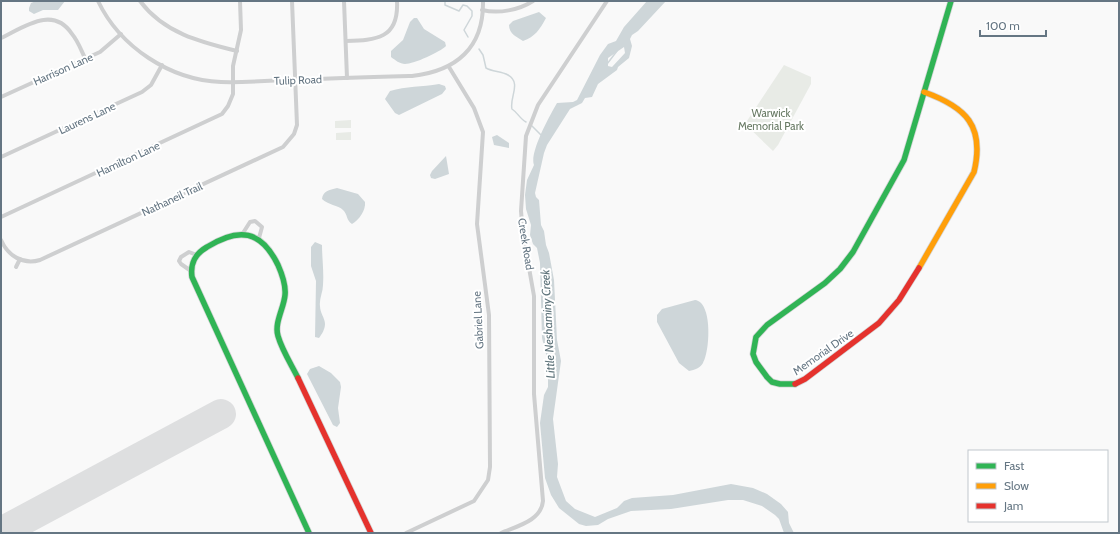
<svg xmlns="http://www.w3.org/2000/svg" width="1120" height="534" font-family="Cabin,sans-serif">
<rect width="100%" height="100%" fill="#f9f9f9"/>
<g fill="#e8ebe6">
<path d="M784 65 811 77V84L778 145 773 151 745 124Z"/>
<path d="M351 120V128H335V121Z"/>
<path d="M351 132V140H336V133Z"/>
</g>
<g fill="#ced6d9" fill-rule="evenodd">
<path d="M36 1H65L58 10H43L34 14 29 11V8L31 3Z"/>
<path d="M647 1H666L638 31 632 35 630 39 632 46 629 58 618 67 617 70 598 84 592 97 585 98 582 103 570 109 547 145 544 153 535 193 536 197 539 200 541 225 544 231 546 245 549 253 554 280 557 340 561 361 553 419 558 464 557 477 566 501 575 509 595 517 617 508 624 501 632 498 673 495 731 484 753 488 767 494 781 504 788 512 789 523 794 533H784L779 519 775 515 762 506 743 500H728L671 509 631 511 608 519 598 525 586 526 579 524 559 508 551 495 545 478 540 423 544 395 548 387V362L542 338 540 263 537 248 533 244 530 235 531 225 526 209 525 195 527 180 534 165C529 153 550 115 557 103L573 102 577 100 600 55 608 44 616 41 624 27ZM624 47 625 53 612 67 608 66V58Z"/>
<path d="M539 12 546 18C540 29 535 37 523 41 517 37 509 34 509 25L513 21Z"/>
<path d="M414 18H417L424 29 445 42 446 46C440 52 414 64 405 64 400 64 395 60 391 57V51L403 40 410 22Z"/>
<path d="M439 84 445 86 446 89 442 94 399 115 395 113 385 99 390 91C406 86 422 87 439 84Z"/>
<path d="M497 135 509 143V148L494 145 492 137Z"/>
<path d="M446 156 449 174 435 179 431 178 430 175 432 171Z"/>
<path d="M337 188 358 194 365 202C366 210 359 220 352 224 346 220 348 215 343 210 338 205 328 205 322 199 323 191 329 190 337 188Z"/>
<path d="M315 242 322 245C322 258 324 271 323 285 323 292 319 299 320 306 320 313 325 318 325 324 325 329 322 334 319 338L315 337 316 281 311 266V247Z"/>
<path d="M695 300C713 302 710 352 703 363 700 368 695 370 689 371L679 363 657 322V315L662 309Z"/>
<path d="M319 366 331 373 340 382 341 387 338 408 340 423 337 427 333 425 307 374 310 369Z"/>
</g>
<g fill="none" stroke-linecap="round" stroke-linejoin="round">
<g stroke="#ced6d9" stroke-width="1.5">
<path d="M445 1V5L459 11 463 5 467 6 472 11V16L464 30 468 37"/>
<path d="M479 49 483 55 486 68C493 72 501 71 508 75 522 83 509 98 512 109 518 113 520 119 526 122"/>
<path d="M607 64 617 51"/>
<path d="M532 126 541 135"/>
</g>
<path stroke="#dedfe0" stroke-width="30" d="M1 532 221 414"/>
<g stroke="#d5d6d7" stroke-width="7">
<g id="fast">
<path d="M298 378C291 364 282 350 278 336 274 323 284 308 285 295 286 285 282 274 278 265 261 230 239 227 207 247 195 254 190 263 192 277L309 533"/>
<path d="M795 384H780L772 382 767 377 756 362 753 354 756 337 767 325 825 283 840 269 853 252 904 160 951 1"/>
</g>
</g>
<g stroke="#d5d6d7" stroke-width="7">
<path id="slow" d="M919 268 974 172C985 126 966 107 924 92"/>
</g>
<g stroke="#d5d6d7" stroke-width="7">
<g id="jam">
<path d="M298 378 371 533"/>
<path d="M795 384 805 379 879 323 899 300 919 268"/>
</g>
</g>
<g stroke="#cecfd0" stroke-width="4">
<path d="M98 1C120 47 170 80 221 82 246 83 272 80 297 80 335 78 374 77 412 76 456 71 484 48 483 1"/>
<path d="M140 1C164 33 200 42 237 51"/>
<path d="M344 1 347 78"/>
<path d="M482 10C499 14 519 10 533 1"/>
<path d="M1 38C24 27 53 5 72 34 78 41 81 50 85 58"/>
<path d="M346 41C376 40 399 39 397 1"/>
<path d="M1 97 100 52 121 34"/>
<path d="M1 157 142 92 151 85 162 65"/>
<path d="M1 217 222 114 228 106 233 94V66L241 30 240 1"/>
<path d="M243 233 250 222 255 221 262 227 259 238"/>
<path d="M1 240C8 256 23 265 40 260L283 147 294 134 297 125 292 1"/>
<path d="M16 267 20 259"/>
<path d="M191 271 181 264 179 261 181 257 189 252 197 255"/>
<path d="M406 533 474 501 488 480 490 467 489 315 477 224 483 132 474 108 449 67"/>
<path d="M501 533C517 526 541 521 543 501L534 394V296L523 234 521 211 526 136 538 105 607 1"/>
</g>
<use href="#fast" stroke="#30b455" stroke-width="5.5"/>
<use href="#slow" stroke="#ff9f0a" stroke-width="5.5"/>
<use href="#jam" stroke="#e5322d" stroke-width="5.5"/>
</g>
<g text-anchor="middle" stroke-width="4" stroke-linejoin="round" paint-order="stroke">
<g font-size="11" fill="#657683" stroke="#fff">
<text transform="translate(63 69) rotate(-24)" y="4">Harrison Lane</text>
<text transform="translate(298 80) rotate(-2)" y="4">Tulip Road</text>
<text transform="translate(87 118) rotate(-25)" y="4">Laurens Lane</text>
<text transform="translate(128 159) rotate(-25)" y="4">Hamilton Lane</text>
<text transform="translate(172 199) rotate(-25)" y="4">Nathaneil Trail</text>
<text transform="translate(526 244) rotate(81)" y="4">Creek Road</text>
<text transform="translate(478 320) rotate(-93)" y="4">Gabriel Lane</text>
<text transform="translate(823 352) rotate(-35)" y="4">Memorial Drive</text>
</g>
<g font-size="11" fill="#687a64" stroke="#fff">
<text x="771" y="117">Warwick<tspan x="771" dy="13">Memorial Park</tspan></text>
</g>
<g font-size="12" font-style="italic" fill="#60757c" stroke="#fff">
<text transform="translate(548 324) rotate(-93)" y="4">Little Neshaminy Creek</text>
</g>
</g>
<rect width="1120" height="534" fill="none" stroke="#657683" stroke-width="4"/>
<rect x="968" y="450" width="140" height="72" fill="#ffffff" stroke="#c1c8cd"/>
<rect x="976" y="463" width="20" height="6" fill="#30b455" stroke="#c1c8cd"/>
<text x="1004" y="470" font-size="12" fill="#657683">Fast</text>
<rect x="976" y="483" width="20" height="6" fill="#ff9f0a" stroke="#c1c8cd"/>
<text x="1004" y="490" font-size="12" fill="#657683">Slow</text>
<rect x="976" y="503" width="20" height="6" fill="#e5322d" stroke="#c1c8cd"/>
<text x="1004" y="510" font-size="12" fill="#657683">Jam</text>
<path d="M980 30v6h66v-6" fill="none" stroke="#657683" stroke-width="2"/>
<text x="986" y="30" font-size="12" fill="#657683" stroke="#ffffff" stroke-width="3" paint-order="stroke">100 m</text>
</svg>
